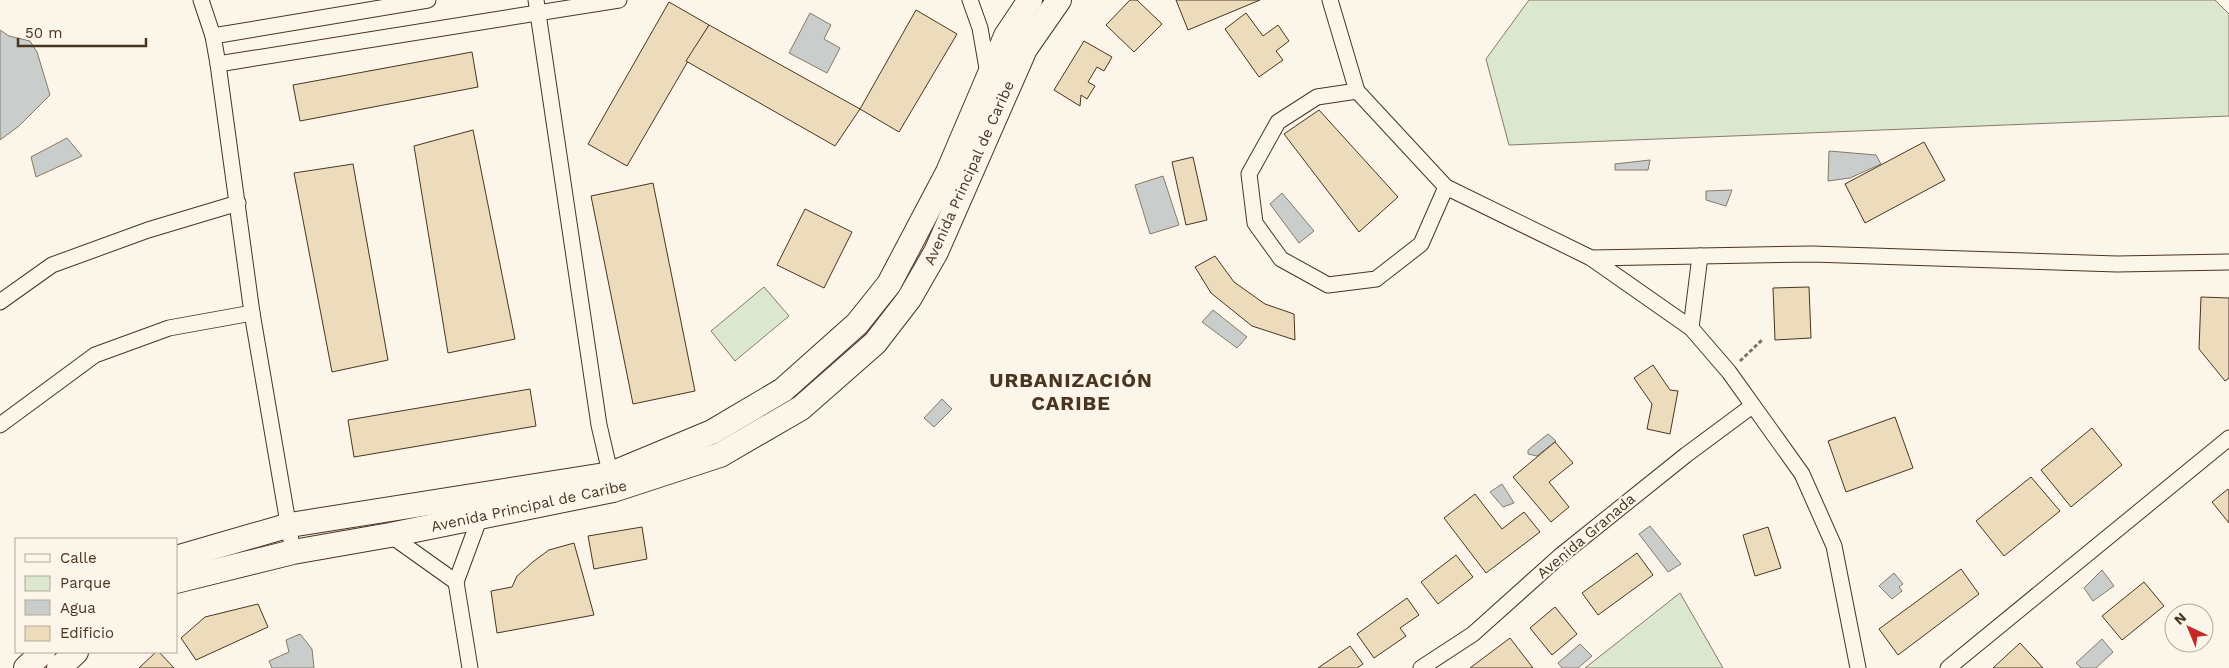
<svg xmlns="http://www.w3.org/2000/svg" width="2229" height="668" font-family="'Work Sans',sans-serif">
<rect width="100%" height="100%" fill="#fbf6e9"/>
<g fill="#dce7d0" stroke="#887966">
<path d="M1529 0H2215L2229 14V116L1509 145 1486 59Z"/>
<path d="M764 287 789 316 735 361 711 331Z"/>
<path d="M1680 593 1723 668H1585Z"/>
</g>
<g fill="#c9cecd" stroke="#887966">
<path d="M810 13 831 25 824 39 840 48 827 73 789 53Z"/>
<path d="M0 30 9 36 30 41 37 52 50 95 19 126 0 140Z"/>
<path d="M67 138 82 156 36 177 31 157Z"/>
<path d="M1829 151 1876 155 1881 164 1850 178 1828 181Z"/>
<path d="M1650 160 1648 170H1615V164Z"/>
<path d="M1163 176 1179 225 1150 234 1135 185Z"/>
<path d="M1732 190 1726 206 1706 200V191Z"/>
<path d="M1282 193 1314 231 1299 243 1270 204Z"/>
<path d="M1213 310 1247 337 1237 348 1202 322Z"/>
<path d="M942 399 952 409 934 427 924 418Z"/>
<path d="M1548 434 1556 441 1537 456 1528 454V450Z"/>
<path d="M1502 484 1514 503 1503 507 1490 492Z"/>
<path d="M1650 526 1681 564 1668 572 1639 534Z"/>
<path d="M2102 570 2114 586 2093 601 2084 588Z"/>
<path d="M1894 573 1903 584 1899 587 1902 591 1892 599 1879 586Z"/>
<path d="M300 634 312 649 314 668H272L269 661 289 652 286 640Z"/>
<path d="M2102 639 2113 652 2096 668H2081L2076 663Z"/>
<path d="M1580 644 1592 656 1578 668H1562L1558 663Z"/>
</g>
<g fill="#ecdcbc" stroke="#4a3520">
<path d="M1130 0H1137L1162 24 1134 52 1106 25Z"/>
<path d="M1176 0H1260L1188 30Z"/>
<path d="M669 2 709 25 627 166 588 144Z"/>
<path d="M916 10 957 34 899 132 860 109Z"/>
<path d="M1246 13 1263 36 1278 25 1289 41 1276 51 1283 60 1259 77 1225 29Z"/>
<path d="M709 25 860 109 835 146 686 61Z"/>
<path d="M1084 41 1112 57 1104 71 1097 67 1088 82 1095 86 1087 99 1081 95 1080 106 1054 90Z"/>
<path d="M472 52 478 87 300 121 293 85Z"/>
<path d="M1319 110 1398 197 1359 232 1284 134Z"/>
<path d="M473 130 515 339 448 353 414 146Z"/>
<path d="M1924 142 1945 180 1865 223 1845 184Z"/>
<path d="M1193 157 1207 220 1186 225 1172 162Z"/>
<path d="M353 164 388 360 332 372 294 173Z"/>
<path d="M653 183 695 391 633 404 591 196Z"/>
<path d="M805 209 852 232 824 288 777 265Z"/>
<path d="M1215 256 1234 282 1265 304 1294 314 1295 340 1252 326 1211 293 1195 267Z"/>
<path d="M1809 287 1811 338 1775 340 1773 288Z"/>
<path d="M2201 297 2229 298V378L2225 381 2199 349Z"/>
<path d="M1653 365 1670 390 1678 391 1670 434 1647 429 1652 404 1634 378Z"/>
<path d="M530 389 536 426 354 457 348 420Z"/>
<path d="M1895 417 1913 468 1846 492 1828 441Z"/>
<path d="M2092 428 2122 465 2071 507 2041 470Z"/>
<path d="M1555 442 1573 463 1549 482 1569 507 1551 522 1513 477Z"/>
<path d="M2031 477 2060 511 2004 556 1976 521Z"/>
<path d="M2228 489 2229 491V523L2212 502Z"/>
<path d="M1475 494 1502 529 1524 512 1540 532 1486 573 1444 518Z"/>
<path d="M642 527 647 559 594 569 588 536Z"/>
<path d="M1768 527 1781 568 1755 576 1743 535Z"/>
<path d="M574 543 594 615 497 633 491 591 512 587 517 576 534 561 549 550Z"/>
<path d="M1637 553 1653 575 1598 615 1582 593Z"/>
<path d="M1456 555 1473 577 1438 604 1421 582Z"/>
<path d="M1961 569 1979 594 1898 655 1879 629Z"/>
<path d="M2144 582 2164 606 2122 640 2102 616Z"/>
<path d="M1407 598 1419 615 1400 628 1406 636 1374 658 1357 634Z"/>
<path d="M258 604 268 627 196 660 181 638 205 617Z"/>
<path d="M1555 607 1577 634 1552 655 1530 628Z"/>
<path d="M1510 638 1533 668H1470Z"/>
<path d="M2020 643 2043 668H1993Z"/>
<path d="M1350 646 1363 664 1357 668H1318Z"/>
<path d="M156 652H159L174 668H139Z"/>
</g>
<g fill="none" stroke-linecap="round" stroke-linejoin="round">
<g stroke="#4a3520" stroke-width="17">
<g id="minor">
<path d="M201 0 213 36 218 64 252 313 293 552"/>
<path d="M536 0 599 425 612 481"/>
<path d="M970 0 980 28 988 74"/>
<path d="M1330 0 1357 91 1446 187 1591 258 1691 328 1729 372 1802 474 1834 546 1858 668"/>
<path d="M213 36 428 0"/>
<path d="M218 64 619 0"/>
<path d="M1357 91 1317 97 1278 122 1249 174 1255 223 1281 259 1328 285 1376 279 1421 244 1446 187"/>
<path d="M1591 258 1812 254 2117 264 2229 262"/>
<path d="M0 302 52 265 148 230 238 203"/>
<path d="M1691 328 1700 256"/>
<path d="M0 425 95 355 169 328 252 313"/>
<path d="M390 535 456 582 480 517"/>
<path d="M456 582 470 668"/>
<path d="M1421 668 1473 634 1560 556 1686 455 1752 406"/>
<path d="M1948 668 2229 438"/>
</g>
</g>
<g stroke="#4a3520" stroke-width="26">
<g id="primary">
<path d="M176 558 290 525 611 474 712 432 783 390 857 324 889 284 948 172 1006 36 1030 0"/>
<path d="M176 581 293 552 390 535 613 490 720 455 801 408 875 343 909 299 936 252 1025 49 1059 0"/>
<path d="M26 668 43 652"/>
<path d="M59 668 76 652"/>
</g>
</g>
<path stroke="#7f6f5c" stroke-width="3" stroke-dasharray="4 2.5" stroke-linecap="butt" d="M1740 361 1762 340"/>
<use href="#minor" stroke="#fbf6e9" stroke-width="15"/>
<use href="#primary" stroke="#fbf6e9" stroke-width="24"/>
</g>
<g text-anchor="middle" stroke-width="4" stroke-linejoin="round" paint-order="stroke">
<g font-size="15" fill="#4a3520" stroke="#fbf6e9">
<text transform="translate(969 173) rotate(-66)" y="5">Avenida Principal de Caribe</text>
<text transform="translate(529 506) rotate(-12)" y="5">Avenida Principal de Caribe</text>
<text transform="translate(1586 536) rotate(-40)" y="5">Avenida Granada</text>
</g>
<g font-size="20" font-weight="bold" letter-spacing="1" fill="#4a3520" stroke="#fbf6e9">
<text x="1071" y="387">URBANIZACIÓN<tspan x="1071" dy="23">CARIBE</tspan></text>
</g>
</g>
<rect x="15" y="538" width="162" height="115" fill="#fbf6e9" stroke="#b4a999"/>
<rect x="25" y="554" width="25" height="8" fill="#fbf6e9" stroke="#b4a999"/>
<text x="60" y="563" font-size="15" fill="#4a3520">Calle</text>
<rect x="25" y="576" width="25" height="15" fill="#dce7d0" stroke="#b4a999"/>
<text x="60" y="588" font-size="15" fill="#4a3520">Parque</text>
<rect x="25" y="600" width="25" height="15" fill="#c9cecd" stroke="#b4a999"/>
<text x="60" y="613" font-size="15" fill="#4a3520">Agua</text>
<rect x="25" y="626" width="25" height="15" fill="#ecdcbc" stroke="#b4a999"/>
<text x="60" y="638" font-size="15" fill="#4a3520">Edificio</text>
<g transform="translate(2189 628) rotate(316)"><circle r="24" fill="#fbf6e9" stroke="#b4a999"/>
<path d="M0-4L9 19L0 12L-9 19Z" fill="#c62828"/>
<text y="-8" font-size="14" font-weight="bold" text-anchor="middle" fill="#4a3520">N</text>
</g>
<path d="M18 38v8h128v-8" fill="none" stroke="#4a3520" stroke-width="2.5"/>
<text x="25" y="38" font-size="15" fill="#4a3520" stroke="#fbf6e9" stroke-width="4" paint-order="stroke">50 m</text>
</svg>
